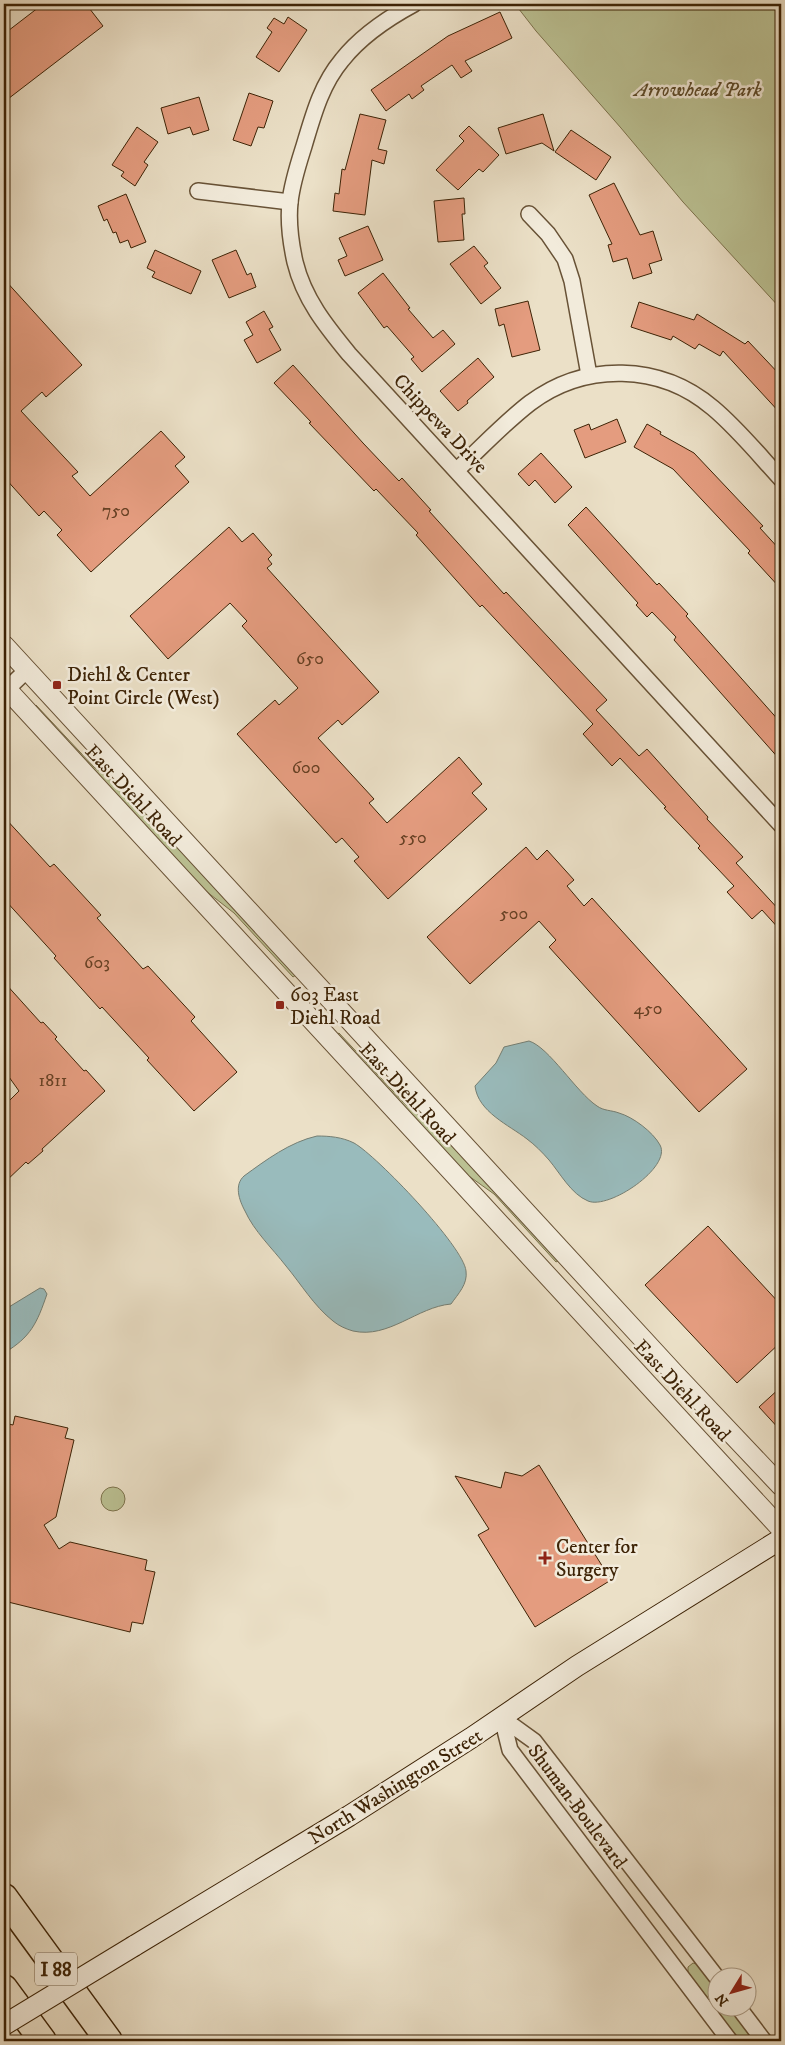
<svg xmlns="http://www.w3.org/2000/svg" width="785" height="2045" font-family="'IM FELL DW Pica',serif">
<rect width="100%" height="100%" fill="#ebe0c7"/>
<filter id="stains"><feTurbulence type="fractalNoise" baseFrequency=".004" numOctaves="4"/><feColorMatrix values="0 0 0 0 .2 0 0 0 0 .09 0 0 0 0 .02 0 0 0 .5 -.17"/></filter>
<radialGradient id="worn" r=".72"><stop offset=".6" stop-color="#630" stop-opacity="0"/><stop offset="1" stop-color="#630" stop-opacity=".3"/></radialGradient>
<g fill="#bbc193" stroke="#7c724c">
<path d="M515 4H781V309L683 202 621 128 536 31Z"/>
<path d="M36 705 94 767 137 801 296 975 293 977 234 913 193 881 34 708Z"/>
<path d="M339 1033 405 1104 446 1137 560 1260 556 1262 494 1194 459 1169 336 1035Z"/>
<circle cx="113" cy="1499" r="12"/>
<path d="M693 1963 700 1965 717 1989 718 2008H731L756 2041H740L688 1972V1967Z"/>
</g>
<g fill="#99bbbc" stroke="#747e73">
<path d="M529 1041C549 1047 576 1092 597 1106 604 1111 611 1110 619 1113 633 1117 653 1132 660 1145 672 1167 609 1210 588 1201 571 1194 560 1173 549 1160 542 1152 535 1145 527 1139 509 1125 478 1112 475 1086L496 1063 504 1047Z"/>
<path d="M317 1136C329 1136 342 1137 354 1143 377 1156 464 1247 466 1271 468 1284 458 1294 451 1304 417 1307 389 1339 353 1331 346 1329 339 1326 333 1321 314 1306 301 1284 286 1266 272 1248 254 1231 245 1211 239 1200 234 1185 244 1176 266 1160 290 1142 317 1136Z"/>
<path d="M40 1288 44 1289 47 1294C37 1323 31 1337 4 1353V1310Z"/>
</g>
<g fill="#e49c7f" stroke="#3d2306">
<path d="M43 4H86L103 26 4 102V34Z"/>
<path d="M500 12 512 38 465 61 472 71 461 78 452 65 421 86 424 90 412 99 409 94 386 111 371 90 448 36Z"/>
<path d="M288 17 307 30 279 72 256 57 272 32 267 28 274 18 284 24Z"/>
<path d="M249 93 273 101 264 128 258 127 251 146 233 140Z"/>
<path d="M199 97 209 130 193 135 190 127 168 134 161 108Z"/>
<path d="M360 114 386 120 378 149 387 151 384 164 372 160 365 215 333 211 335 193 339 194 342 169 345 170Z"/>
<path d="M543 114 554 151 542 143 506 154 498 128Z"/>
<path d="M469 126 499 155 483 172 479 169 458 190 436 170 464 141 459 136Z"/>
<path d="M137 127 158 142 144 162 148 165 135 186 121 176 124 172 112 165Z"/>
<path d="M571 130 611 157 596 180 555 152Z"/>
<path d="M614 183 640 235 653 231 662 260 649 264 652 273 633 279 627 258 613 262 608 245 612 244 589 195Z"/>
<path d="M126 194 146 242 131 248 128 240 120 243 116 232 113 233 107 219 104 221 98 206Z"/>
<path d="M464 198 465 214H462L464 240 438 242 434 201Z"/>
<path d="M368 226 383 260 345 276 338 260 347 256 339 238Z"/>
<path d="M474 246 488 263 484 266 501 288 481 304 450 264Z"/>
<path d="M155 250 201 271 191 294 152 277 155 272 147 268Z"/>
<path d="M236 250 247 275 251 273 256 287 229 298 212 260Z"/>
<path d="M383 273 410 308 408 309 433 338 443 330 455 344 422 372 411 359 414 357 387 326 384 328 358 293Z"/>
<path d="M4 279 82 365 46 397 42 392 21 411 78 472 72 476 90 496 161 431 185 457 175 466 189 482 91 572 57 535 62 530 44 511 39 516 4 477Z"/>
<path d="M528 301 540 350 512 357 504 324 499 326 495 309Z"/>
<path d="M639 302 694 320 697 314 745 344 748 341 781 376V414L723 351 720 356 699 344 695 349 673 336 671 340 631 327Z"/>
<path d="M264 311 273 327 269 329 281 350 257 363 244 340 253 335 246 322Z"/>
<path d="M478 358 494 377 467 401 468 403 458 411 440 391Z"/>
<path d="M293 365 363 443 399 481 402 478 431 510 429 511 504 594 506 592 607 700 596 710 639 756 647 749 708 817 707 819 743 857 736 863 781 912V931L762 910 752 919 727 892 734 886 698 848 700 846 664 808 666 807 620 758 612 766 583 734 593 724 482 605 480 607 416 535 418 533 376 489 374 491 309 423 311 422 274 383Z"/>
<path d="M617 419 626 442 585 458 574 430 589 424 591 430Z"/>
<path d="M647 424 661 432 660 434 694 453 763 526 760 528 781 551V589L748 553 750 551 673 469 634 447Z"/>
<path d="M541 453 572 487 555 503 535 480 529 486 518 474Z"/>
<path d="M586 507 657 585 659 583 688 614 686 616 781 723V761L674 640 676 637 652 612 647 617 636 605 638 603 568 525Z"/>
<path d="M229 527 242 542 253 533 272 555 268 559 272 564 267 568 379 692 342 725 338 720 318 738 374 799 369 803 387 823 459 757 482 784 472 793 487 809 388 899 354 861 359 857 342 838 336 843 237 734 275 700 279 705 298 688 242 626 247 621 230 603 168 659 130 616Z"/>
<path d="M4 817 50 867 54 864 101 915 97 918 143 969 148 966 195 1017 191 1021 237 1072 194 1111 147 1060 149 1058 102 1007 100 1009 54 958 56 956 4 899Z"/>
<path d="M526 847 537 860 547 850 574 880 567 886 584 906 592 898 747 1069 699 1112 549 947 556 940 539 921 470 984 427 937Z"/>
<path d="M4 982 41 1023 43 1022 57 1037 55 1039 84 1071 86 1070 105 1091 42 1149 43 1151 28 1164 26 1162 4 1183V1106L19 1091 4 1070Z"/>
<path d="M708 1226 781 1305V1342L737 1383 645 1285Z"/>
<path d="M781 1387V1431L759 1407Z"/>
<path d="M15 1416 68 1428 65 1438 74 1440 56 1517 44 1525 59 1549 70 1542 147 1560 145 1570 155 1572 143 1624 132 1622 130 1632 4 1601V1423L13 1425Z"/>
<path d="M539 1465 611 1580 535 1627 478 1535 489 1529 455 1476 501 1488 505 1472 522 1476Z"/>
</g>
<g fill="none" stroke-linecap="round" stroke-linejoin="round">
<g stroke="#685236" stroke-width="18">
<g id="minor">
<path d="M414 4C388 18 361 36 342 60 321 85 313 116 304 146 298 165 292 183 290 202 288 221 291 244 295 262 304 299 326 326 349 354L781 825"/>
<path d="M198 191 290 202"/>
<path d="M529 214 548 234 565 259 572 281 589 375"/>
<path d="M457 470C481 448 504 423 530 403 585 362 660 363 713 408 738 429 759 455 781 479"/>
<path d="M4 692 27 670"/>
<path d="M502 1718 510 1750 730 2041"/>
<path d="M502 1718 534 1741 718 1979"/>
<path d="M739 2008 764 2041"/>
</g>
</g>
<g stroke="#685236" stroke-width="21">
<g id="tertiary">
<path d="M4 645 675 1374 781 1486"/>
<path d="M4 686 781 1529"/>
</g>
</g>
<g stroke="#3d2306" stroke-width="22">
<path id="secondary" d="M134 1946 349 1816 471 1738 577 1666 781 1539"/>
</g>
<g stroke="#3d2306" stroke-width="29">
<g id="motorway">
<path d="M4 1897 109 2041"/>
<path d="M4 1988 43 2041"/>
</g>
</g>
<use href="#minor" stroke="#f2ebdb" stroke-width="15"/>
<use href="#tertiary" stroke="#f2ebdb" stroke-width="19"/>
<use href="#secondary" stroke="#f2ebdb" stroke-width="20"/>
<use href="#motorway" stroke="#ebe0c7" stroke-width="26"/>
<g stroke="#3d2306" stroke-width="22" stroke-linecap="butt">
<path id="secondary-bridge" d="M4 2025 134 1946"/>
</g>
<use href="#secondary-bridge" stroke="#f2ebdb" stroke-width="20"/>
</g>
<g fill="#8f2418" stroke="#f2ebdb" stroke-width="2">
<rect x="52" y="680" width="10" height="10" rx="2.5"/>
<rect x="275" y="1000" width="10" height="10" rx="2.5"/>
<path d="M542.5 1550.5h5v5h5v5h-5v5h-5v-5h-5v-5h5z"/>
</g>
<g text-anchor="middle" stroke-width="5" stroke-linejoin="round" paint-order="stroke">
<g font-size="18" fill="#674124">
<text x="116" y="516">750</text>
<text x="310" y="664">650</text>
<text x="306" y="773">600</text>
<text x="413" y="843">550</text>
<text x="514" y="919">500</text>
<text x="97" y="968">603</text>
<text x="648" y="1014">450</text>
<text x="53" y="1086">1811</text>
</g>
<rect fill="#f2ebdb" stroke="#735f46" stroke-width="1" x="35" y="1952.5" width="42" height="33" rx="4"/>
<g font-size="19" font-weight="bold" fill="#3d2306">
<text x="56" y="1976">I 88</text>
</g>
<g font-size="20" font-style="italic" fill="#5c4a29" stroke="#f2ebdb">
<text x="698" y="96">Arrowhead Park</text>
</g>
<g font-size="20" fill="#3d2306" stroke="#f2ebdb">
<text transform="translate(441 423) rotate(47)" y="7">Chippewa Drive</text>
<text transform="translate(134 795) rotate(47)" y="7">East Diehl Road</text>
<text transform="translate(408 1093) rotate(47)" y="7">East Diehl Road</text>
<text transform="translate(683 1390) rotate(47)" y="7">East Diehl Road</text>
<text transform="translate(395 1786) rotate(-32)" y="7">North Washington Street</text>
<text transform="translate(578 1806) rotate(53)" y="7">Shuman Boulevard</text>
</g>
<g font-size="20" fill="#3d2306" stroke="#f2ebdb" text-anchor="start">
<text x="67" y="681">Diehl &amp; Center<tspan x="67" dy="23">Point Circle (West)</tspan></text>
<text x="290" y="1001">603 East<tspan x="290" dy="23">Diehl Road</tspan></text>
<text x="556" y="1553">Center for<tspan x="556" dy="23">Surgery</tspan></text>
</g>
</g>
<rect width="785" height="2045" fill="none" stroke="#ebe0c7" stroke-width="20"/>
<rect x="5" y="5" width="775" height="2035" fill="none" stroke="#3d2306" stroke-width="2.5"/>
<rect x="10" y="10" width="765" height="2025" fill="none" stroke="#3d2306"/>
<g transform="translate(732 1992) rotate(233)"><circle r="24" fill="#f2ebdb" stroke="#aa9b86"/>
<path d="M0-4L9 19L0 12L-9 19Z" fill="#8f2418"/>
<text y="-8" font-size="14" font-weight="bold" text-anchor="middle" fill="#3d2306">N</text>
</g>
<rect width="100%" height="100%" filter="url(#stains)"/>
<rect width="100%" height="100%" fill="url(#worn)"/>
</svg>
